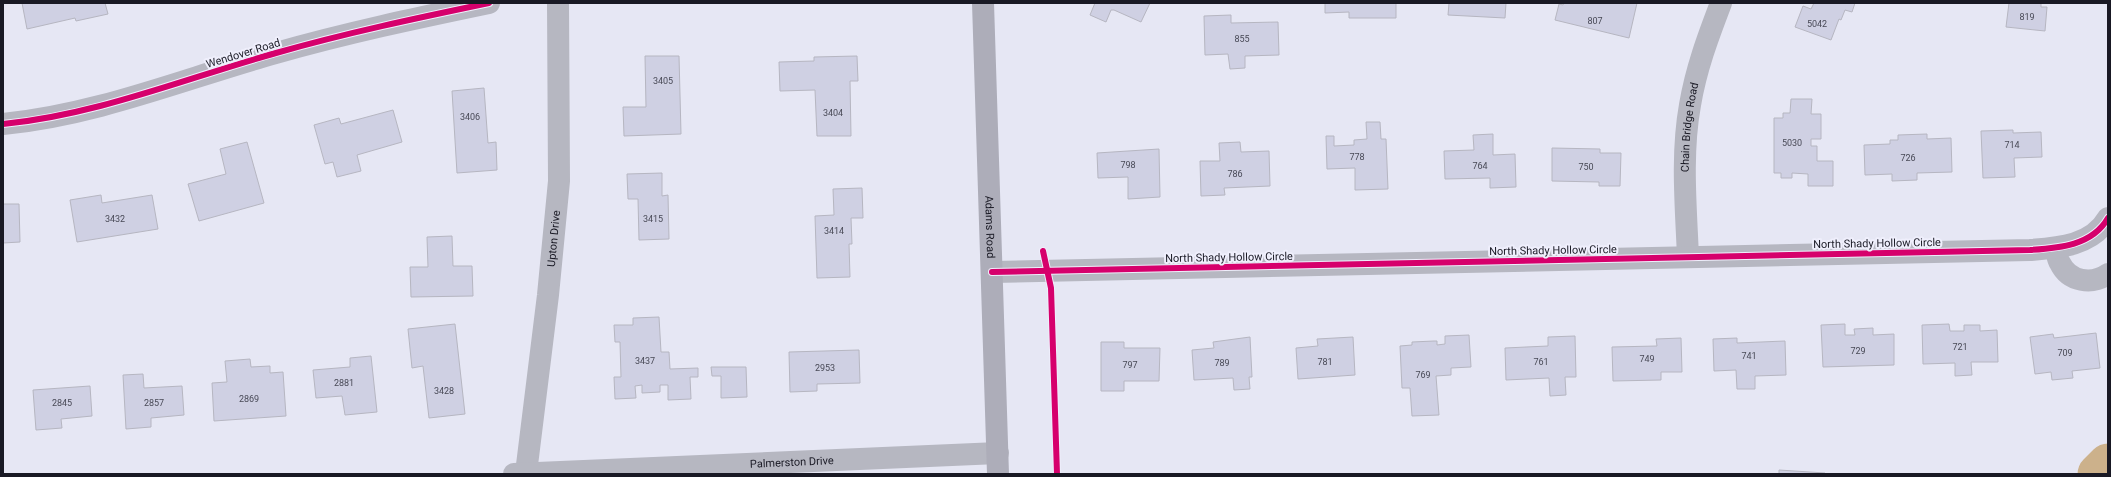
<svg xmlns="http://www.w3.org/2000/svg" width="2111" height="477" font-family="Roboto,sans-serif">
<rect width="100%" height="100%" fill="#e6e7f4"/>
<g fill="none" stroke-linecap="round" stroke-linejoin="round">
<path stroke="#ccb18b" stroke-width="41" d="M2098 474 2108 464"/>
</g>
<g fill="#cfd0e3" stroke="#b6b6c1">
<path d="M22 3H105L108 14 76 21 75 18 27 29Z"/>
<path d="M1095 3H1150L1141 22 1114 10H1111L1106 22 1090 15Z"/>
<path d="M1325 3H1396V18H1349V12L1325 13Z"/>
<path d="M1449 3H1506L1505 18 1448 15Z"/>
<path d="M1564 3H1637L1629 38 1555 20 1559 4 1563 5Z"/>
<path d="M1814 3H1855L1852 12 1845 10 1841 20 1839 19 1831 40 1795 27 1803 6 1811 9Z"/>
<path d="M2009 3H2041V7H2047L2045 31 2006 27Z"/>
<path d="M1231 15V23L1278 22 1279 55 1245 56V68L1230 69 1228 54 1205 55 1204 16Z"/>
<path d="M645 56H679L681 134 624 136 623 107H646Z"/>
<path d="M857 56 858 81H850L851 136H817L815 90 780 91 779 62 814 61V57Z"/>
<path d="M484 88 488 143 496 142 497 170 457 173 452 91Z"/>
<path d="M1791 99H1812L1811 114H1821V139H1811V146H1817V161H1833V186H1808V174L1792 173V178H1781V173H1774V118H1783V113H1790Z"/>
<path d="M393 110 402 142 357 155 361 171 337 177 333 162 325 164 314 125 339 118 341 124Z"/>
<path d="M1366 122H1380L1381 139H1386L1388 189 1355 190V168L1327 169 1326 136H1334V146L1354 145V140L1367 139Z"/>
<path d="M2013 130V133L2041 132 2042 157 2014 158 2015 177 1983 178 1981 131Z"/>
<path d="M1493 134V155L1515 154 1516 187 1490 188V178L1445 179 1444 151 1474 150 1473 135Z"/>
<path d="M1927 134V139L1951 138 1952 172 1917 173V180L1892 181V174L1865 175 1864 145 1890 144V140H1898V135Z"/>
<path d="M247 142 264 203 199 221 188 184 226 174 220 149Z"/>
<path d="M1240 142 1241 152 1269 151 1270 186 1224 188 1225 195 1201 196 1200 161H1220L1219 143Z"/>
<path d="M1552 148 1600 149V153H1621L1620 186H1599V182L1552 181Z"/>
<path d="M1159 149 1160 197 1128 199V177L1098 178 1097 153Z"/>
<path d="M662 173V196L668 195 669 239 639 240 638 199H628L627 174Z"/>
<path d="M862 188 863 218H851L852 244H849L850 277 817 278 815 216 834 215 833 189Z"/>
<path d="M101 195 102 203 152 195 158 229 77 242 70 200Z"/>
<path d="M3 204H19L20 242 3 243Z"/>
<path d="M452 236 453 266H472L473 296 411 297 410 267H428L427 237Z"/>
<path d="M659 317 661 352H669L670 369 698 368V377H690L691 399 668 400V385H660V392L642 393V385L635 386 636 398 615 399 614 377H621L620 342H615L614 325H633V318Z"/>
<path d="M455 324 465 414 429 418 423 366 412 368 408 329Z"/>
<path d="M1845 324V335H1855L1854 329 1873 328V335L1894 334V365L1823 367 1821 325Z"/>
<path d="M1949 324 1950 331H1964V325H1980V331L1997 330 1998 362H1971L1972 375 1955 376V363L1923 364 1922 325Z"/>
<path d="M2096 333 2100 368 2072 371 2073 378 2052 380 2051 372 2035 374 2030 337 2053 334 2054 338Z"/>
<path d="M1469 335 1471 367 1451 368V375L1436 376 1439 415 1412 416 1410 388H1402L1400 346 1412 345V342L1434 341H1437V345L1445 344V336Z"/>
<path d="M1575 336 1576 377H1565L1566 395 1550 396 1549 378 1506 380 1505 348 1548 346V337Z"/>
<path d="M1250 337 1252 377H1249L1250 389 1234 390 1233 378 1194 380 1192 350 1214 348 1213 342Z"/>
<path d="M1353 337 1355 375 1298 379 1296 348 1318 346 1317 339Z"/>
<path d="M1681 338 1682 372H1661V380L1613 381 1612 347 1657 346 1656 339Z"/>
<path d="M1737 338V343L1785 341 1786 375 1755 376V389H1737L1736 370 1714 371 1713 339Z"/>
<path d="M1101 342H1124V348H1160L1159 381H1124V391H1101Z"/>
<path d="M859 350 860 383 817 384V391L790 392 789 352Z"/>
<path d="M371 356 377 412 345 415 342 396 316 398 313 370 350 367V358Z"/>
<path d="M250 359 251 367 270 366V373L283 372 286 416 214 421 212 383 227 382 225 361Z"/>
<path d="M711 367H746L747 397 721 398V376H712Z"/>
<path d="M143 374 144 388 182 386 184 415 151 418V427L126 429 123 375Z"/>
<path d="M90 386 92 416 61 419 62 428 36 430 33 390Z"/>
<path d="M1779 470 1825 473V474H1779Z"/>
</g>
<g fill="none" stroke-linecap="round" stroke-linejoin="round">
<g stroke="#b6b7c1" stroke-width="22">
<path d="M3 124C97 115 186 78 276 53 346 33 417 18 489 3"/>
<path d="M2056 248C2057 253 2057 259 2060 263 2069 282 2092 285 2108 274"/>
<path id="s1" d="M1688 257C1686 207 1681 155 1690 105 1696 69 1708 37 1721 3"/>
<path d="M992 272 2030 250C2058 248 2092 246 2108 218"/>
<path id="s2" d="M526 473 548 295 559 181 558 3"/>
<path id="s3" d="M514 474 998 453"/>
</g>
<path stroke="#adadb9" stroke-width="22" id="s4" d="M983 3 998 474"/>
<g stroke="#efeffc" stroke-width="8">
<g id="cycleway">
<path d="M3 124C97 115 186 78 276 53 346 33 417 18 489 3"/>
<path d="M1043 251 1051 288 1057 474"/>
<path d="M992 272 2030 250C2058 248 2092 246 2108 218"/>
</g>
</g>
<use href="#cycleway" stroke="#d6006c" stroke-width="6"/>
</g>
<g text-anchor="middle" stroke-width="4" stroke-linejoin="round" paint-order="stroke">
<g font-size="9" fill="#484956">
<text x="2027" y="20">819</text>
<text x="1595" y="24">807</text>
<text x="1817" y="27">5042</text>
<text x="1242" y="42">855</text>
<text x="663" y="84">3405</text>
<text x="833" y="116">3404</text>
<text x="470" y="120">3406</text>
<text x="1792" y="146">5030</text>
<text x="2012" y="148">714</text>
<text x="1357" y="160">778</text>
<text x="1908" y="161">726</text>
<text x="1128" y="168">798</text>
<text x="1480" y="169">764</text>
<text x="1586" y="170">750</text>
<text x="1235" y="177">786</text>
<text x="115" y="222">3432</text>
<text x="653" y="222">3415</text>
<text x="834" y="234">3414</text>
<text x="1960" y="350">721</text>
<text x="1858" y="354">729</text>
<text x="2065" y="356">709</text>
<text x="1749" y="359">741</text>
<text x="1647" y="362">749</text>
<text x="645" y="364">3437</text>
<text x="1325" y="365">781</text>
<text x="1541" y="365">761</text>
<text x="1222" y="366">789</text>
<text x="1130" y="368">797</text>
<text x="825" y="371">2953</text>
<text x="1423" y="378">769</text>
<text x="344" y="386">2881</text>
<text x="444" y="394">3428</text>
<text x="249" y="402">2869</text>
<text x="62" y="406">2845</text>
<text x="154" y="406">2857</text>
</g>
<g font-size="11" fill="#191924" stroke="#efeffc">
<text transform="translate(243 53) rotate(-17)" y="4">Wendover Road</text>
<text dy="4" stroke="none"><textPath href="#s1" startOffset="130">Chain Bridge Road</textPath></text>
<text dy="4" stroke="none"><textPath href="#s4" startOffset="224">Adams Road</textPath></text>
<text dy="4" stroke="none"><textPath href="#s2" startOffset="236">Upton Drive</textPath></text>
<text transform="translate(1877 243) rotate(-1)" y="4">North Shady Hollow Circle</text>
<text transform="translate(1553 250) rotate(-1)" y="4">North Shady Hollow Circle</text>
<text transform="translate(1229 257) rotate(-1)" y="4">North Shady Hollow Circle</text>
<text dy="4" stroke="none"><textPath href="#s3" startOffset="278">Palmerston Drive</textPath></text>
</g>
</g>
<rect width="2111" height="477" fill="none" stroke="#191924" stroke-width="8"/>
</svg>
